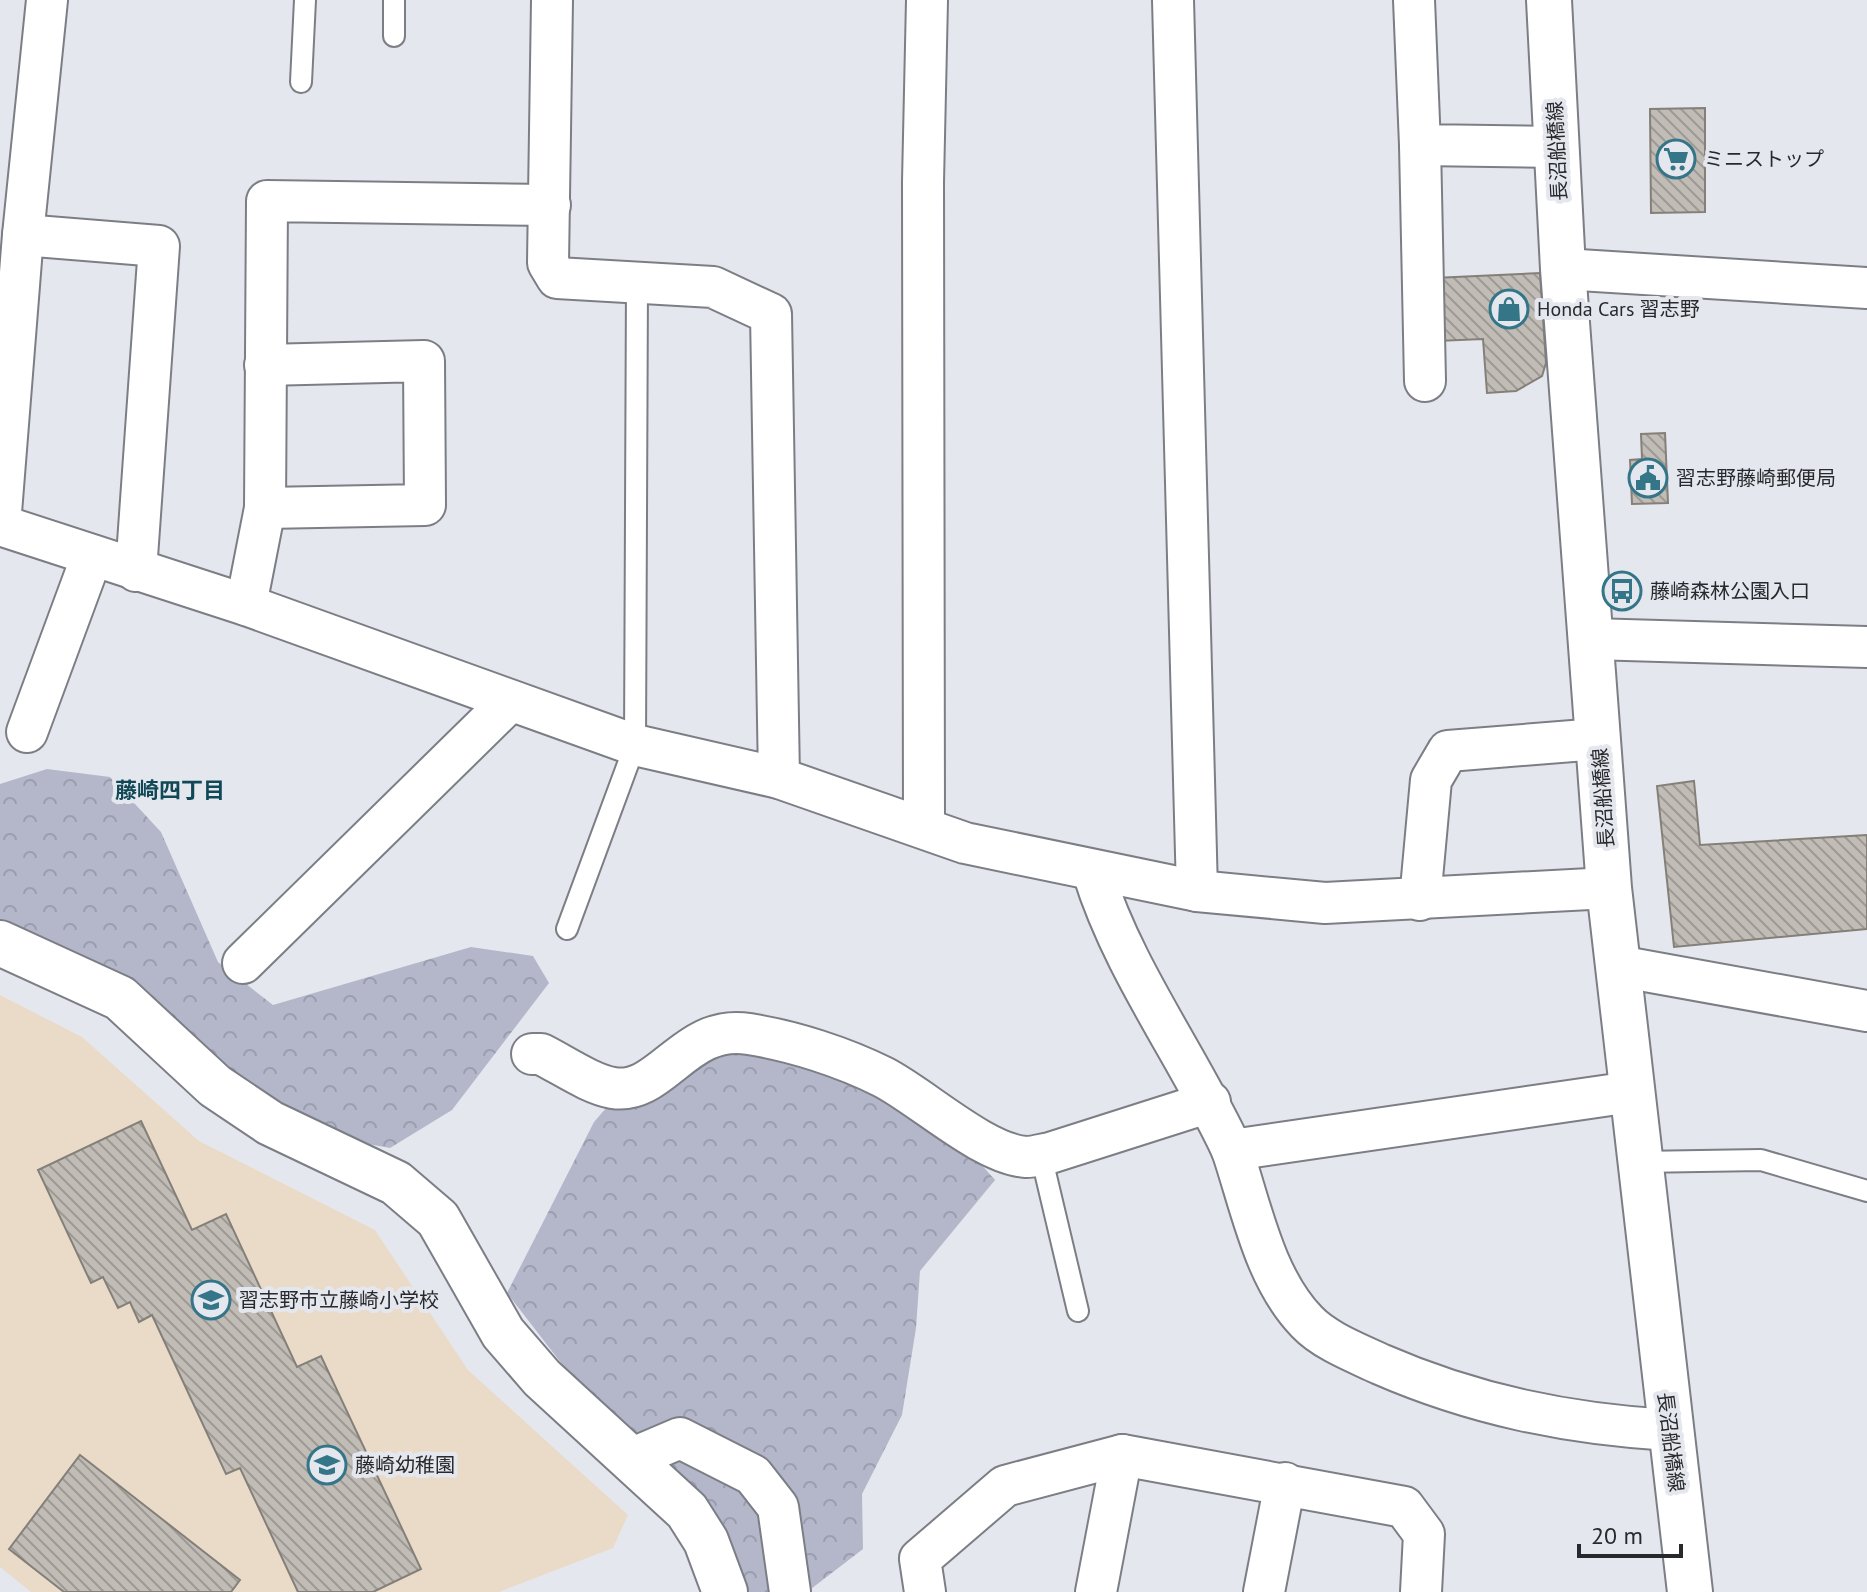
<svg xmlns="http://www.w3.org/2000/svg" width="1867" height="1592" font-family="'PT Sans','Noto Sans JP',sans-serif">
<defs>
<pattern id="forest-crowns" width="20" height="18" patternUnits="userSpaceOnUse" patternTransform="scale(2)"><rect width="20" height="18" fill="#b3b7c9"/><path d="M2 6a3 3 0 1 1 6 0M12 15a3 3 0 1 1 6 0" fill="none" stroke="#9a9dad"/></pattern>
<pattern id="building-back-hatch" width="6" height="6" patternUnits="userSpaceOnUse" patternTransform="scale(2)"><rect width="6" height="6" fill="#c1bcb6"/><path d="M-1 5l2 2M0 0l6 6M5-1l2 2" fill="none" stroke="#9d9994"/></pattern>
</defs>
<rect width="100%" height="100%" fill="#e5e7ef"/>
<path fill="#eadbc9" d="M0 995 82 1037 199 1141 375 1230 468 1370 628 1515 613 1548 499 1592H31L0 1567Z"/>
<g fill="url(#forest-crowns)">
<path d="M47 769 110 777 161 832 218 962 273 1005 471 947 533 956 549 983 452 1110 390 1148 318 1135 0 923V784Z"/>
<path d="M664 1041 748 1054 848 1081 962 1143 995 1180 920 1271 916 1328 902 1415 862 1494 863 1549 807 1592H738L507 1293 594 1122Z"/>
</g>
<g fill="url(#building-back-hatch)" stroke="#848079" stroke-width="2">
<path d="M1705 108V212L1651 213 1650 109Z"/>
<path d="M1540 273 1546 363 1542 376 1516 391 1487 393 1483 339 1437 341 1434 278Z"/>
<path d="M1665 433 1668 503 1632 504 1630 460 1642 459 1641 434Z"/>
<path d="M1694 781 1700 845 1867 835V929L1674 947 1657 786Z"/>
<path d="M141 1121 192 1230 226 1214 297 1367 321 1356 421 1569 373 1592H298L240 1468 226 1474 152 1315 139 1322 130 1302 118 1308 103 1277 91 1283 38 1170Z"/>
<path d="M80 1455 240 1580 231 1592H64L9 1549Z"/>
</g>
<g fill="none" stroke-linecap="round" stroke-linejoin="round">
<g stroke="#7c7e85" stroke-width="24">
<g id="lane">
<path d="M394 36V0"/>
<path d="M301 82 305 0"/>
<path d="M567 929 635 745 637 282"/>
<path d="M1041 1155 1078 1311"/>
<path d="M1639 1162 1761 1160 1867 1191"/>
</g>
</g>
<g stroke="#7c7e85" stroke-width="44">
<g id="street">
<path d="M552 0 548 263 557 278 713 287 771 314 779 778"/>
<path d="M1173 0 1197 891"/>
<path d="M1414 0 1420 145 1557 147"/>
<path d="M1420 145 1425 381"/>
<path d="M23 235 159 246 136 571"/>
<path d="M1563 269 1867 288"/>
<path d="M265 365 424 361 425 505 265 508"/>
<path d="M0 525 246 605 635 745 779 778 965 843 1197 891 1325 903 1609 888"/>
<path d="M0 525 23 235 47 0"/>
<path d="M246 605 265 508 267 201 550 205"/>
<path d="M1591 639 1867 647"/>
<path d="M27 732 92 556"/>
<path d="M924 827 923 182 927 0"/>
<path d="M1093 872C1123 970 1189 1057 1232 1150L1631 1092"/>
<path d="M1420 900 1431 780 1448 751 1598 739"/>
<path d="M243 963 510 701"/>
<path d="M1618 966 1867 1011"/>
<path d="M532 1054H541C563 1065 590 1084 613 1088 662 1096 685 1023 749 1034 793 1041 843 1057 883 1077 922 1097 983 1154 1026 1157 1034 1157 1043 1154 1050 1153L1210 1102"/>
<path d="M1232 1150C1251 1206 1264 1278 1307 1322 1325 1341 1357 1353 1380 1364 1474 1405 1568 1424 1669 1430"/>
<path d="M633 1458 680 1438 753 1475 778 1507 790 1592"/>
<path d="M925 1592 920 1559 1005 1486 1122 1455 1404 1507 1424 1534 1421 1592"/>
<path d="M1096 1592 1122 1455"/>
<path d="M1264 1592 1285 1483"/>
</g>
</g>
<g stroke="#7c7e85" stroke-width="48">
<path id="secondary" d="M0 943 120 998 215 1086 270 1123 396 1183 438 1219 503 1333 542 1378 687 1511 706 1541 725 1592"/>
</g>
<g stroke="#7c7e85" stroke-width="48">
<path id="primary" d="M1549 0 1563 269 1609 888 1690 1592"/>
</g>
<use href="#lane" stroke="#fff" stroke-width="20"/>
<use href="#street" stroke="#fff" stroke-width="40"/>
<use href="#secondary" stroke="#fff" stroke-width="44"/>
<use href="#primary" stroke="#fff" stroke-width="44"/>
</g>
<defs>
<g id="supermarket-ring" transform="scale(2)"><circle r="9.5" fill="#e5e7ef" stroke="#347688" stroke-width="1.5"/><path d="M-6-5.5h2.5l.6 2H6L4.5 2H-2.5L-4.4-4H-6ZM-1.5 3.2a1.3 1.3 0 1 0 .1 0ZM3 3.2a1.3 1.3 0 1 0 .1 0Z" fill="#347688"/></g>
<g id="shop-ring" transform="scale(2)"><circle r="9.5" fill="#e5e7ef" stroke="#347688" stroke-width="1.5"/><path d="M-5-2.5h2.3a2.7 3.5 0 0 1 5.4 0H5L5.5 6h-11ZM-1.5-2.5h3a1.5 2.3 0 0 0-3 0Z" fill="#347688"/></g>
<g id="civic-ring" transform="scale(2)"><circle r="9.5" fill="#e5e7ef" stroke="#347688" stroke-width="1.5"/><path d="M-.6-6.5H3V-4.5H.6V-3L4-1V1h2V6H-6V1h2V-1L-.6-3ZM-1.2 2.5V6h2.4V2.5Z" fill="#347688"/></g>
<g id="bus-ring" transform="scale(2)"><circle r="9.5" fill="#e5e7ef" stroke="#347688" stroke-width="1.5"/><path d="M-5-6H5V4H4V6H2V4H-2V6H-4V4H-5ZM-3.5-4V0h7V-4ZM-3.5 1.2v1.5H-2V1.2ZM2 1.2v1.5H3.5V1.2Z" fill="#347688"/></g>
<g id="school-ring" transform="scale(2)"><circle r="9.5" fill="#e5e7ef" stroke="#347688" stroke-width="1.5"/><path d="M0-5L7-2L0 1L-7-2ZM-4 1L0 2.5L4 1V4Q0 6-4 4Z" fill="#347688"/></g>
</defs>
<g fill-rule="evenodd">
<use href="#supermarket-ring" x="1676" y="159"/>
<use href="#shop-ring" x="1509" y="309"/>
<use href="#civic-ring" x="1648" y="478"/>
<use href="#bus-ring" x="1622" y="591"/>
<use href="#school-ring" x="211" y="1300"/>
<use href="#school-ring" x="327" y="1465"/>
</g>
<g text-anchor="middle" stroke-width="8" stroke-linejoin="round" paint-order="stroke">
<g font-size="20" fill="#28292c" stroke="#e5e7ef">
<text transform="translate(1557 151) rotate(-93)" y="7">長沼船橋線</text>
<text transform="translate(1603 798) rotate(-94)" y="7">長沼船橋線</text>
<text transform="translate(1671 1442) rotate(83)" y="7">長沼船橋線</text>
</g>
<g font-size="20" fill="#28292c" stroke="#e5e7ef" text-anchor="start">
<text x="1704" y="166">ミニストップ</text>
<text x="1537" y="316">Honda Cars 習志野</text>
<text x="1676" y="485">習志野藤崎郵便局</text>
<text x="1650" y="598">藤崎森林公園入口</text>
<text x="239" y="1307">習志野市立藤崎小学校</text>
<text x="355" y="1472">藤崎幼稚園</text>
</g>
<g font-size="22" font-weight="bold" fill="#114856" stroke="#e5e7ef">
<text x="170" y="798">藤崎四丁目</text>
</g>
</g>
<path d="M1579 1544v12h102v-12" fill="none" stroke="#28292c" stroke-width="4"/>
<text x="1591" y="1544" font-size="24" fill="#28292c" stroke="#e5e7ef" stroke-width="6" paint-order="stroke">20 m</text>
</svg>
